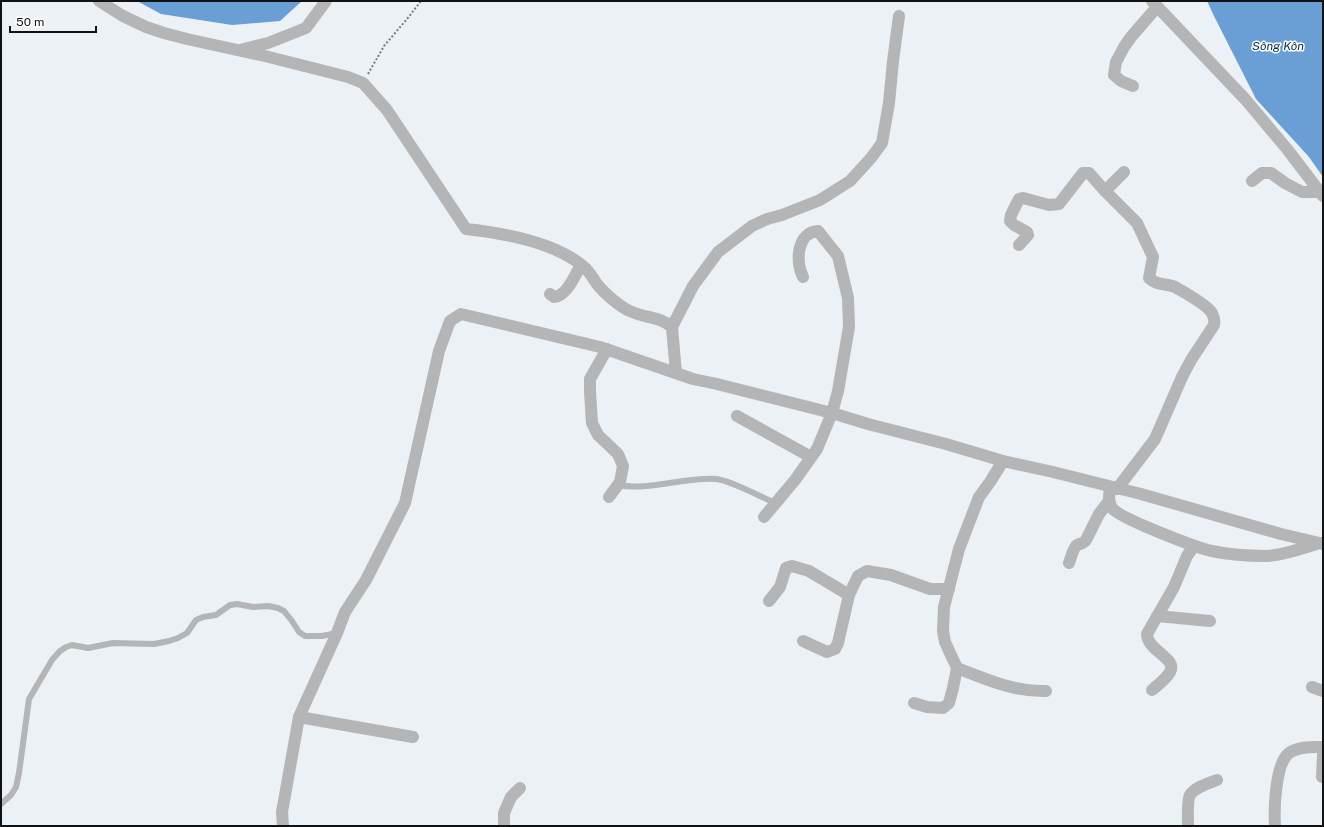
<svg xmlns="http://www.w3.org/2000/svg" width="1324" height="827" font-family="'Public Sans',sans-serif">
<rect width="100%" height="100%" fill="#ecf1f5"/>
<g fill="#699fd5">
<path d="M137 1H302L280 21 232 25 161 14Z"/>
<path d="M1207 1H1323V177L1309 157 1256 99 1215 18Z"/>
</g>
<g fill="none" stroke-linecap="round" stroke-linejoin="round">
<path stroke="#777b7d" stroke-width="2" stroke-dasharray="2 2" stroke-linecap="butt" d="M368 74 384 46 407 19 421 1"/>
<g stroke="#b3b5b7" stroke-width="6">
<path d="M618 485C649 491 683 477 716 479 730 480 761 497 775 503"/>
<path d="M1 804 11 795 16 787 19 773 29 699 52 660 60 651 66 647 72 645 88 648 113 643 154 644 169 641 178 638 187 633 196 620 203 617 216 615 230 605 237 604 253 607 268 606 278 608 284 611 292 621 299 632 305 636H322L337 633"/>
</g>
<g stroke="#b3b5b7" stroke-width="12">
<path d="M99 1 123 16 146 27 164 33 187 39 265 56 348 77 363 83 387 110 466 229C503 233 555 242 584 267 589 271 593 278 597 284 604 293 620 307 630 311 646 319 657 315 672 327L676 373"/>
<path d="M1152 1 1245 99 1287 149 1323 196"/>
<path d="M240 50 268 43 306 28 326 1"/>
<path d="M1133 86 1121 81 1114 75 1116 62 1124 47 1131 37 1157 7"/>
<path d="M1252 181 1262 173H1271L1285 183 1302 192H1321"/>
<path d="M1019 245 1028 235 1027 232 1014 225 1010 221 1011 215 1019 199 1023 198 1049 205 1059 204 1083 173H1089L1105 191"/>
<path d="M550 294 554 297C567 296 575 275 581 265"/>
<path d="M672 327 693 286 718 252 752 226 767 219 782 215 820 200 850 181 871 158 882 143 889 103 893 61 899 16"/>
<path d="M607 349 590 379V392L592 423 598 435 618 454 623 466 620 482 609 497"/>
<path d="M737 416 811 457"/>
<path d="M1110 488C1109 495 1108 501 1112 508 1119 518 1197 548 1212 551 1230 555 1248 556 1267 556 1285 555 1303 548 1320 543"/>
<path d="M1117 489 1155 439 1182 377 1191 360 1214 325C1215 321 1214 317 1212 313 1207 305 1184 292 1175 287 1166 283 1157 286 1149 278L1153 257 1137 223 1105 191 1124 172"/>
<path d="M764 517 795 480 817 449 832 413 838 391 849 327 848 298 838 256 818 231C797 232 795 262 803 277"/>
<path d="M1069 563C1071 558 1073 548 1077 545 1081 543 1083 544 1086 540L1099 514 1109 501"/>
<path d="M769 601 780 587 786 568 792 566 809 571 849 595"/>
<path d="M1157 616 1210 621"/>
<path d="M803 641 827 652 835 649 838 643 849 595 858 576 867 571 891 575 930 589H949"/>
<path d="M957 668C985 679 1014 692 1046 691"/>
<path d="M1312 687 1323 691"/>
<path d="M1152 690C1158 685 1166 679 1170 672 1178 658 1147 651 1147 634L1174 587 1187 556 1194 546"/>
<path d="M914 703 927 707 943 708 949 703 953 688 957 668 945 642 943 631 944 607 959 549 979 497 990 482 1003 461"/>
<path d="M299 717 413 737"/>
<path d="M1322 777 1323 755"/>
<path d="M283 826 282 812 299 717 337 633 345 612 366 580 405 503 439 351 450 321 461 314 600 347 693 379 717 384 832 413 868 424 946 444 1003 461 1053 472 1141 494 1281 534 1323 544"/>
<path d="M504 826V813L511 797 520 788"/>
<path d="M1188 826C1188 819 1187 800 1190 795 1195 787 1209 783 1217 780"/>
<path d="M1275 826C1274 810 1275 764 1289 753 1298 746 1313 747 1323 747"/>
</g>
</g>
<g text-anchor="middle" stroke-width="3" stroke-linejoin="round" paint-order="stroke">
<g font-size="12" font-style="italic" fill="#022b4e" stroke="#fff">
<text x="1278" y="50">Sông Kôn</text>
</g>
</g>
<rect width="1324" height="827" fill="none" stroke="#101213" stroke-width="4"/>
<path d="M10 26v6h86v-6" fill="none" stroke="#101213" stroke-width="2"/>
<text x="16" y="26" font-size="12" fill="#101213" stroke="#ffffff" stroke-width="3" paint-order="stroke">50 m</text>
</svg>
